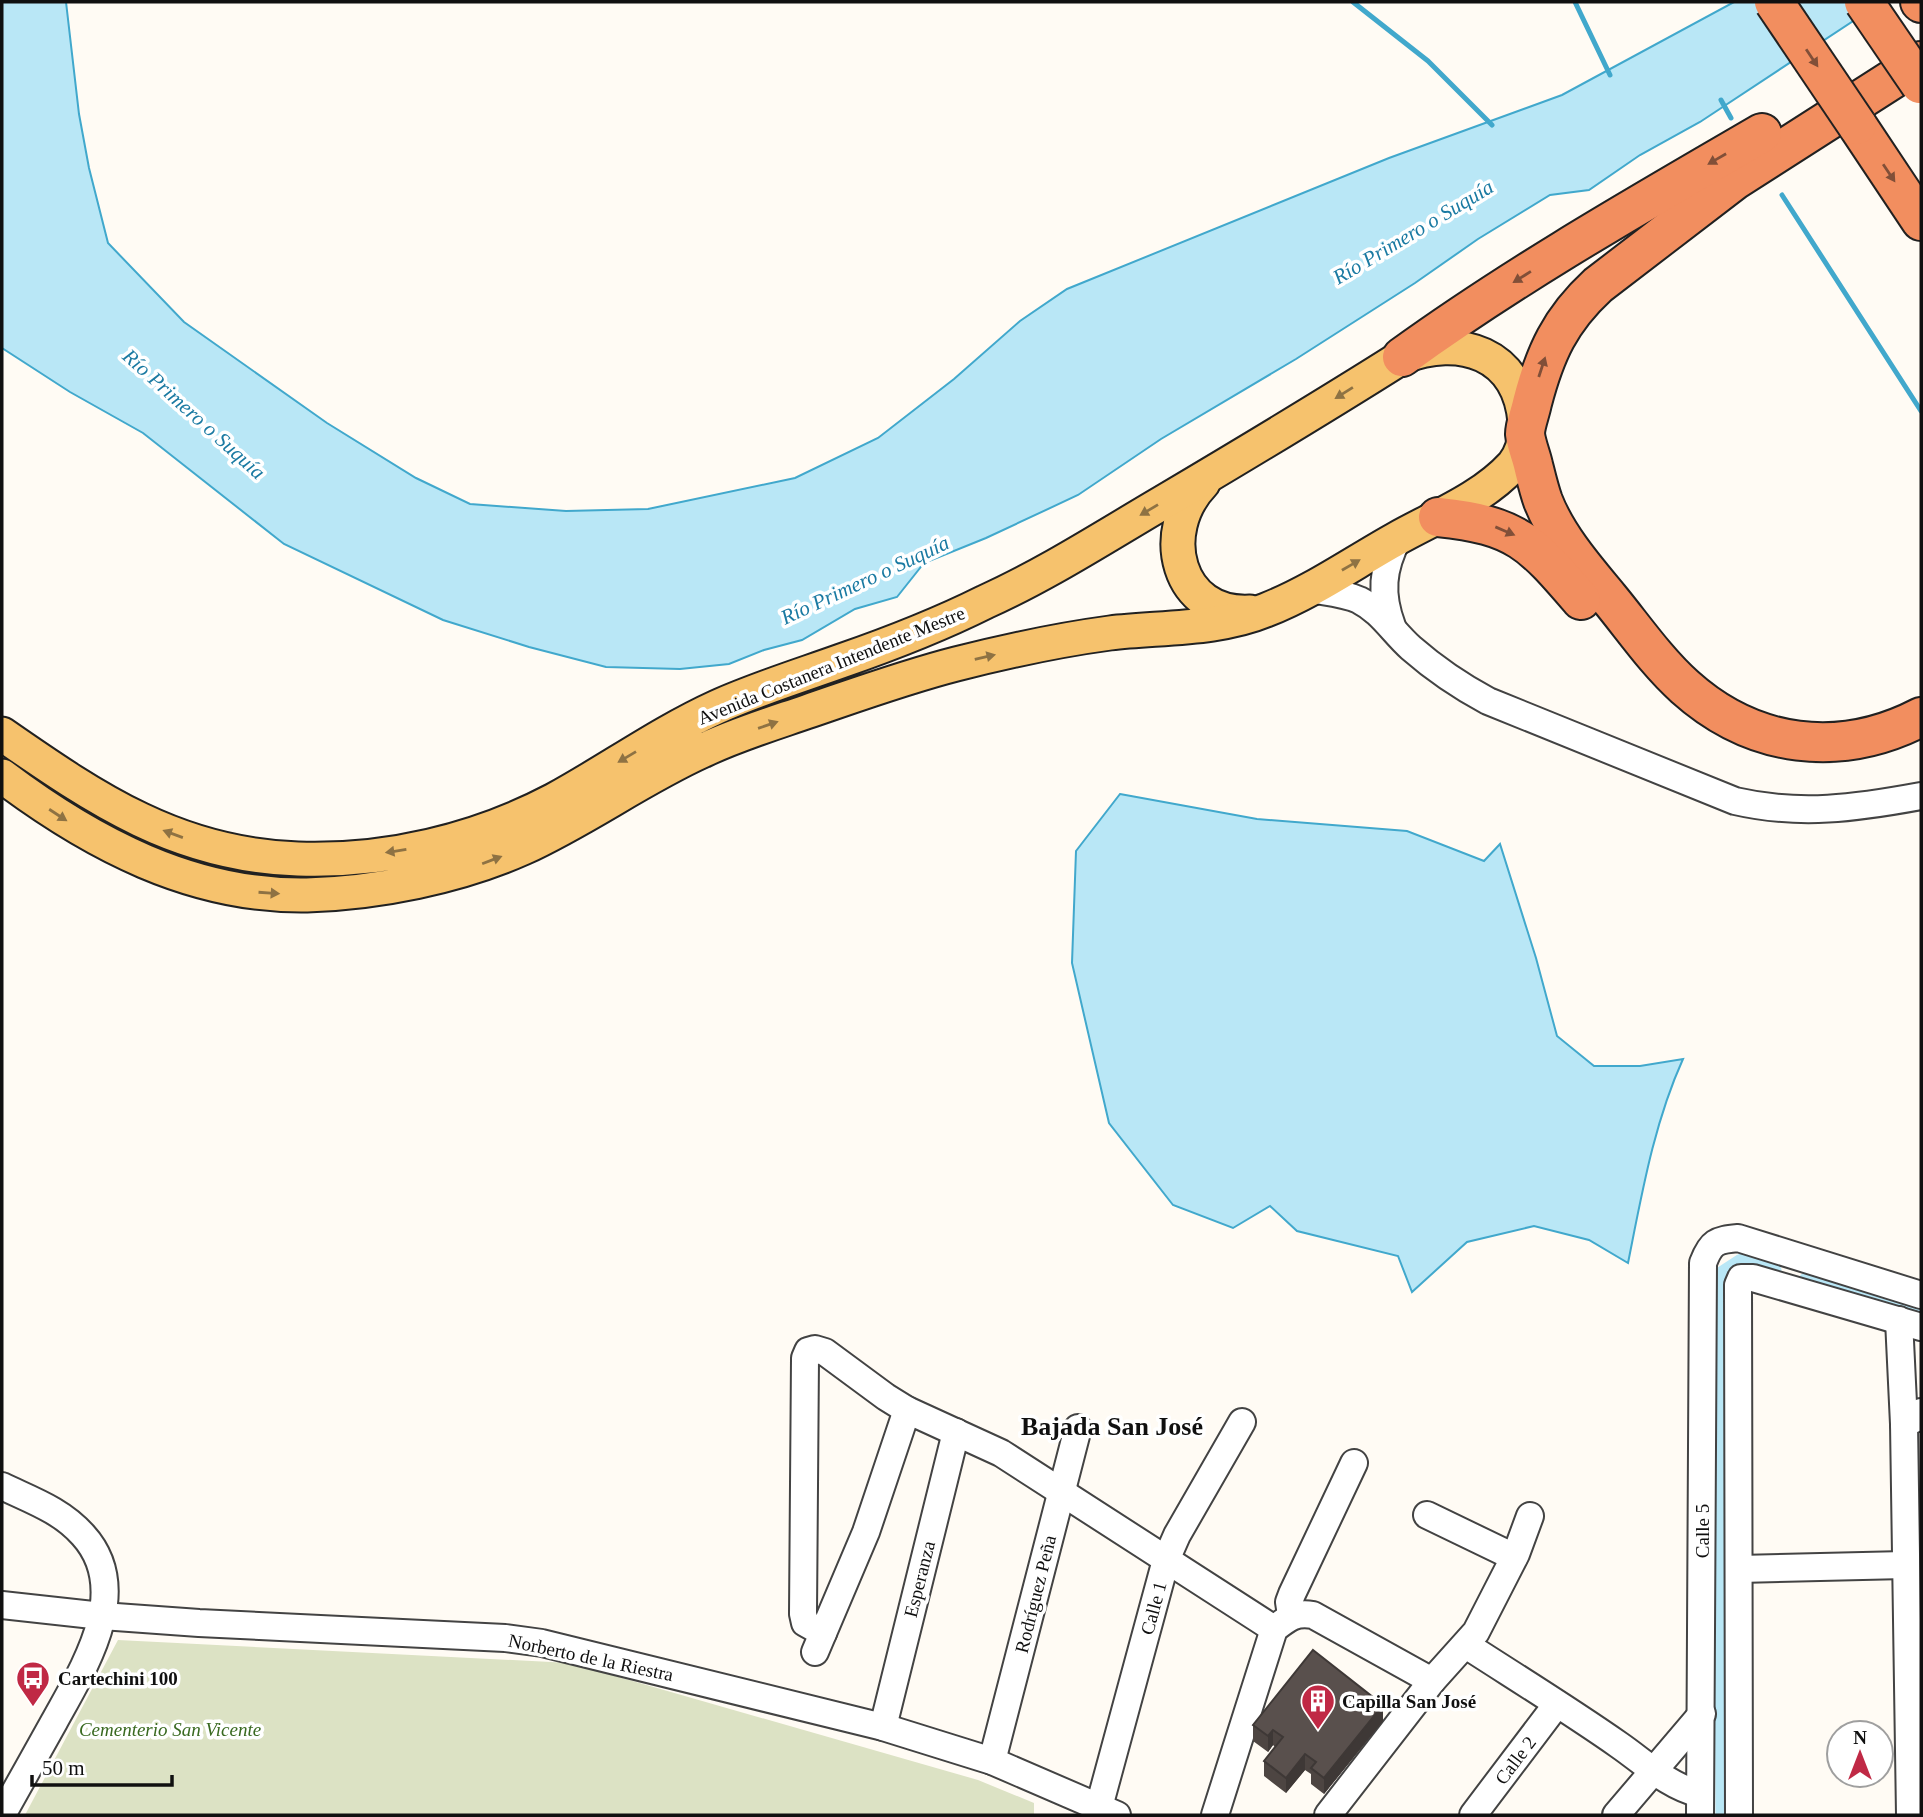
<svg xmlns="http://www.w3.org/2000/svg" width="1923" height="1817" font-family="'Times New Roman',serif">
<rect width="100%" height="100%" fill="#fffbf4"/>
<path fill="#dce2c4" d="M118 1640 570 1663 978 1780 1034 1803V1815H25Z"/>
<g fill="#b9e7f6" stroke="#41a8cc" stroke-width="2">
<path d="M2 2H66L79 114 89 168 108 243 184 322 327 423 416 478 470 504 566 511 648 509 795 478 878 438 954 379 1020 321 1067 289 1389 158 1562 95 1734 2H1882L1700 122 1640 155 1589 190 1550 195 1478 239 1415 283 1296 359 1161 439 1078 495 986 538 924 563 897 597 855 609 802 640 764 650 729 664 680 669 606 667 529 647 443 620 284 544 143 433 70 392 2 348Z"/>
<path d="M1120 794 1257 819 1407 831 1484 861 1500 844 1536 958 1557 1036 1594 1066H1640L1683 1059C1654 1123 1642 1193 1628 1263L1589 1240 1534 1226 1467 1242 1412 1292 1398 1256 1297 1231 1270 1206 1233 1228 1173 1205 1109 1123 1072 963 1076 851Z"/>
</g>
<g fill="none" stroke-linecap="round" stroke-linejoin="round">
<g stroke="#41a8cc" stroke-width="5">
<path d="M1353 2 1428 61 1492 125"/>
<path d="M1575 2 1610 75"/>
<path d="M1721 100 1731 118"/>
<path d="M1782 195 1921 411"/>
</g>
<g stroke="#b9e7f6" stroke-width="19">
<path d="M1808 1281 1921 1311"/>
<path d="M1725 1815 1722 1276 1742 1263 1772 1271"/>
</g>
<g stroke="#434343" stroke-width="30">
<g id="minor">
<path d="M1310 589C1326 592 1344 593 1359 600 1381 611 1393 632 1411 648 1435 669 1460 686 1488 701L1735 801C1800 816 1856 808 1921 796"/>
<path d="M1392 626C1380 594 1382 569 1398 538"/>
<path d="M1899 1320 1904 1424"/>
<path d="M2 1486C31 1500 61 1510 83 1535 134 1591 83 1669 54 1722 37 1753 19 1784 2 1815"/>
<path d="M1427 1515 1514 1557"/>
<path d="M1739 1569 1905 1565"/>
<path d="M2 1605 102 1616 199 1623 505 1638 542 1643 883 1727 992 1761 1117 1815"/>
<path d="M1291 1615 1289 1602 1292 1594 1354 1463"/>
<path d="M823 1633 805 1623 803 1614 805 1358 808 1351 815 1349 825 1352 886 1397 907 1410 1001 1453 1274 1629"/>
<path d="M1466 1645C1517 1678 1569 1710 1619 1745 1645 1763 1668 1786 1700 1794"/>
<path d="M815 1652 866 1532 907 1410"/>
<path d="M883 1727 956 1432"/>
<path d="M992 1761 1078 1428"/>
<path d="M1099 1807 1166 1560 1177 1535 1242 1422"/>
<path d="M1215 1815 1274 1629C1288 1618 1295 1612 1313 1615L1432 1681"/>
<path d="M1328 1815 1432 1681 1476 1632 1516 1554 1530 1516"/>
<path d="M1473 1815 1557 1704"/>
<path d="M1616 1815 1702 1714"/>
<path d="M1700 1815 1703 1263C1711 1242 1716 1240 1738 1238L1921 1295"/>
<path d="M1739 1815 1738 1285 1741 1278H1753L1921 1327"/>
<path d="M1910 1815 1904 1424 1914 1419 1921 1412"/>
</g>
</g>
<g stroke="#212121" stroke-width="37">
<g id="major">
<path d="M1203 483C1156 532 1177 616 1250 612"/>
<path d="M2 734C97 800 178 855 298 859 386 862 476 841 554 800 609 770 660 733 717 707 757 689 799 676 841 661 890 644 939 625 985 602 1047 574 1104 537 1162 503 1243 455 1323 407 1402 357 1460 334 1519 353 1525 422 1526 438 1523 453 1513 465 1482 499 1435 517 1396 539 1353 563 1312 592 1266 610 1218 630 1161 627 1110 633 1058 640 1007 651 956 664 905 677 856 695 806 712 771 724 735 735 702 751 640 779 585 820 523 848 458 877 377 893 307 895 192 897 91 843 2 776"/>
</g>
</g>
<g stroke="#212121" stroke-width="42">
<g id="highway">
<path d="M1920 2 1921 3"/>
<path d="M1921 61 1735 180 1598 285C1560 320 1545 353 1532 403 1530 413 1525 425 1525 434 1526 444 1531 456 1533 465 1536 477 1539 490 1543 501 1557 537 1585 569 1609 598 1633 627 1656 661 1685 687 1753 748 1840 759 1921 717"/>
<path d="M1857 125 1921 221"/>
<path d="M1402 357C1517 274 1640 204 1762 133"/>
<path d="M1438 517C1517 525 1532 543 1581 600"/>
</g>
</g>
<use href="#minor" stroke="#fff" stroke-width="26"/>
<use href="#major" stroke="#f6c26d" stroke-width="33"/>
<use href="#highway" stroke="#f28e5f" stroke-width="38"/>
<g stroke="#212121" stroke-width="42" stroke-linecap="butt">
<g id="highway-bridge">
<path d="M1774 2 1857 125"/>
<path d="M1864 2 1920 84"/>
</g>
</g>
<use href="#highway-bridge" stroke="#f28e5f" stroke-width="38"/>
</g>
<path fill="#4d4542" d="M1383 1721 1324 1794 1311 1784V1774L1305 1770 1286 1793 1264 1776V1761L1275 1747 1273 1745 1268 1752 1253 1741V1725Z"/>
<g fill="#3e3836">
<path d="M1383 1705V1721L1324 1794V1778Z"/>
<path d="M1273 1730V1745L1268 1752V1736Z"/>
<path d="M1305 1754V1770L1286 1793V1778Z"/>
</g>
<path fill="#59504d" stroke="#3e3836" stroke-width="2" d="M1313 1650 1383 1705 1324 1778 1311 1768 1316 1762 1305 1754 1286 1778 1264 1761 1283 1737 1273 1730 1268 1736 1253 1725Z"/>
<defs><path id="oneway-solid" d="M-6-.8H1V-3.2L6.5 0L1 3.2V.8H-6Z" transform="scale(1.75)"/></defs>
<g fill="#814f38">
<use href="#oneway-solid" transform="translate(1812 58) rotate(56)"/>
<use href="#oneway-solid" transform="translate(1717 159) rotate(150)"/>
<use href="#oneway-solid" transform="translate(1889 173) rotate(56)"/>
<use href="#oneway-solid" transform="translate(1522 277) rotate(148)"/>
<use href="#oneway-solid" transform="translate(1542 367) rotate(-72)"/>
<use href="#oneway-solid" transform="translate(1505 531) rotate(23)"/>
</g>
<g fill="#8e7243">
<use href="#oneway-solid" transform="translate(1344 393) rotate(148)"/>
<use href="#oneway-solid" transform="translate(1149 510) rotate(149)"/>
<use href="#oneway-solid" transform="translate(1351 565) rotate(-30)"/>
<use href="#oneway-solid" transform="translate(985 657) rotate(-13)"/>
<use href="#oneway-solid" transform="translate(768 725) rotate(-19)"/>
<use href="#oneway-solid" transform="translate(627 757) rotate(149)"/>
<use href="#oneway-solid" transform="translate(58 815) rotate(33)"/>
<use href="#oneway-solid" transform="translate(173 834) rotate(-160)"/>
<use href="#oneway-solid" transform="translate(396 851) rotate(171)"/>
<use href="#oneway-solid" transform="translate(492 860) rotate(-21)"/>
<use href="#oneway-solid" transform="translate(269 893) rotate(4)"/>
</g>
<defs>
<g id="bus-pin" transform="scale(1.75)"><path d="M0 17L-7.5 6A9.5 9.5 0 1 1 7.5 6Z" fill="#c02945" stroke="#fff"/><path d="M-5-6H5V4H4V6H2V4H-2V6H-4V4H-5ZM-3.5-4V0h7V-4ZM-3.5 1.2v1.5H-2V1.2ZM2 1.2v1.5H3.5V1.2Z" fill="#fff"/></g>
<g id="building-pin" transform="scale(1.75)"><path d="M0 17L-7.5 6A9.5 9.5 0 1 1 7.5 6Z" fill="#c02945" stroke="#fff"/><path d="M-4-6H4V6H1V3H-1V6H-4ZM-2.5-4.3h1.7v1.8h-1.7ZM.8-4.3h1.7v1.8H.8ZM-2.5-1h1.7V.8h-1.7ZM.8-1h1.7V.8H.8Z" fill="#fff"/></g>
</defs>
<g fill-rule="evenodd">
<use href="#bus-pin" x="33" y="1678"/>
<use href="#building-pin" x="1318" y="1701"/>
</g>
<g text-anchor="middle" stroke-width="7" stroke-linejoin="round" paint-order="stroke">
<g font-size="19" fill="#101010" stroke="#fff">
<text transform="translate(831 665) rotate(-22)" y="7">Avenida Costanera Intendente Mestre</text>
<text transform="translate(1702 1531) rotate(-90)" y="7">Calle 5</text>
<text transform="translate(919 1579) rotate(-76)" y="7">Esperanza</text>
<text transform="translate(1035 1594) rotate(-76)" y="7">Rodríguez Peña</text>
<text transform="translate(1153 1608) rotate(-75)" y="7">Calle 1</text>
<text transform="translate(591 1657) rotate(12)" y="7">Norberto de la Riestra</text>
<text transform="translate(1515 1760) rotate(-53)" y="7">Calle 2</text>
</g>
<g font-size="19" font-weight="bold" fill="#101010" stroke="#fff" text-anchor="start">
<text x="58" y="1685">Cartechini 100</text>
<text x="1342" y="1708">Capilla San José</text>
</g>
<g font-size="19" font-style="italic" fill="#396920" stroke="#fff">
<text x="170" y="1736">Cementerio San Vicente</text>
</g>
<g font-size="21" font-style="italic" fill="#1a7aa2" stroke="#fff">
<text transform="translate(1413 232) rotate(-31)" y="7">Río Primero o Suquía</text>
<text transform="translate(194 414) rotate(42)" y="7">Río Primero o Suquía</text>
<text transform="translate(865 580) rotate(-25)" y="7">Río Primero o Suquía</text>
</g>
<g font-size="26" font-weight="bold" fill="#101010" stroke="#fff">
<text x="1112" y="1435">Bajada San José</text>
</g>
</g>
<rect width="1923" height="1817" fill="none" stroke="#101010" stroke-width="7"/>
<g transform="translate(1860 1754)"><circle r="33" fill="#ffffff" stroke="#9f9f9f" stroke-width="2"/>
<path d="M0-5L12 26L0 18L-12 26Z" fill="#c02945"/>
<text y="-10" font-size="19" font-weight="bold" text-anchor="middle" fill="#101010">N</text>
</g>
<path d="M32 1775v10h140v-10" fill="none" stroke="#101010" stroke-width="3.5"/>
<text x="42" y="1775" font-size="21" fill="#101010" stroke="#ffffff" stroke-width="5" paint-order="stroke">50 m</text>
</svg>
